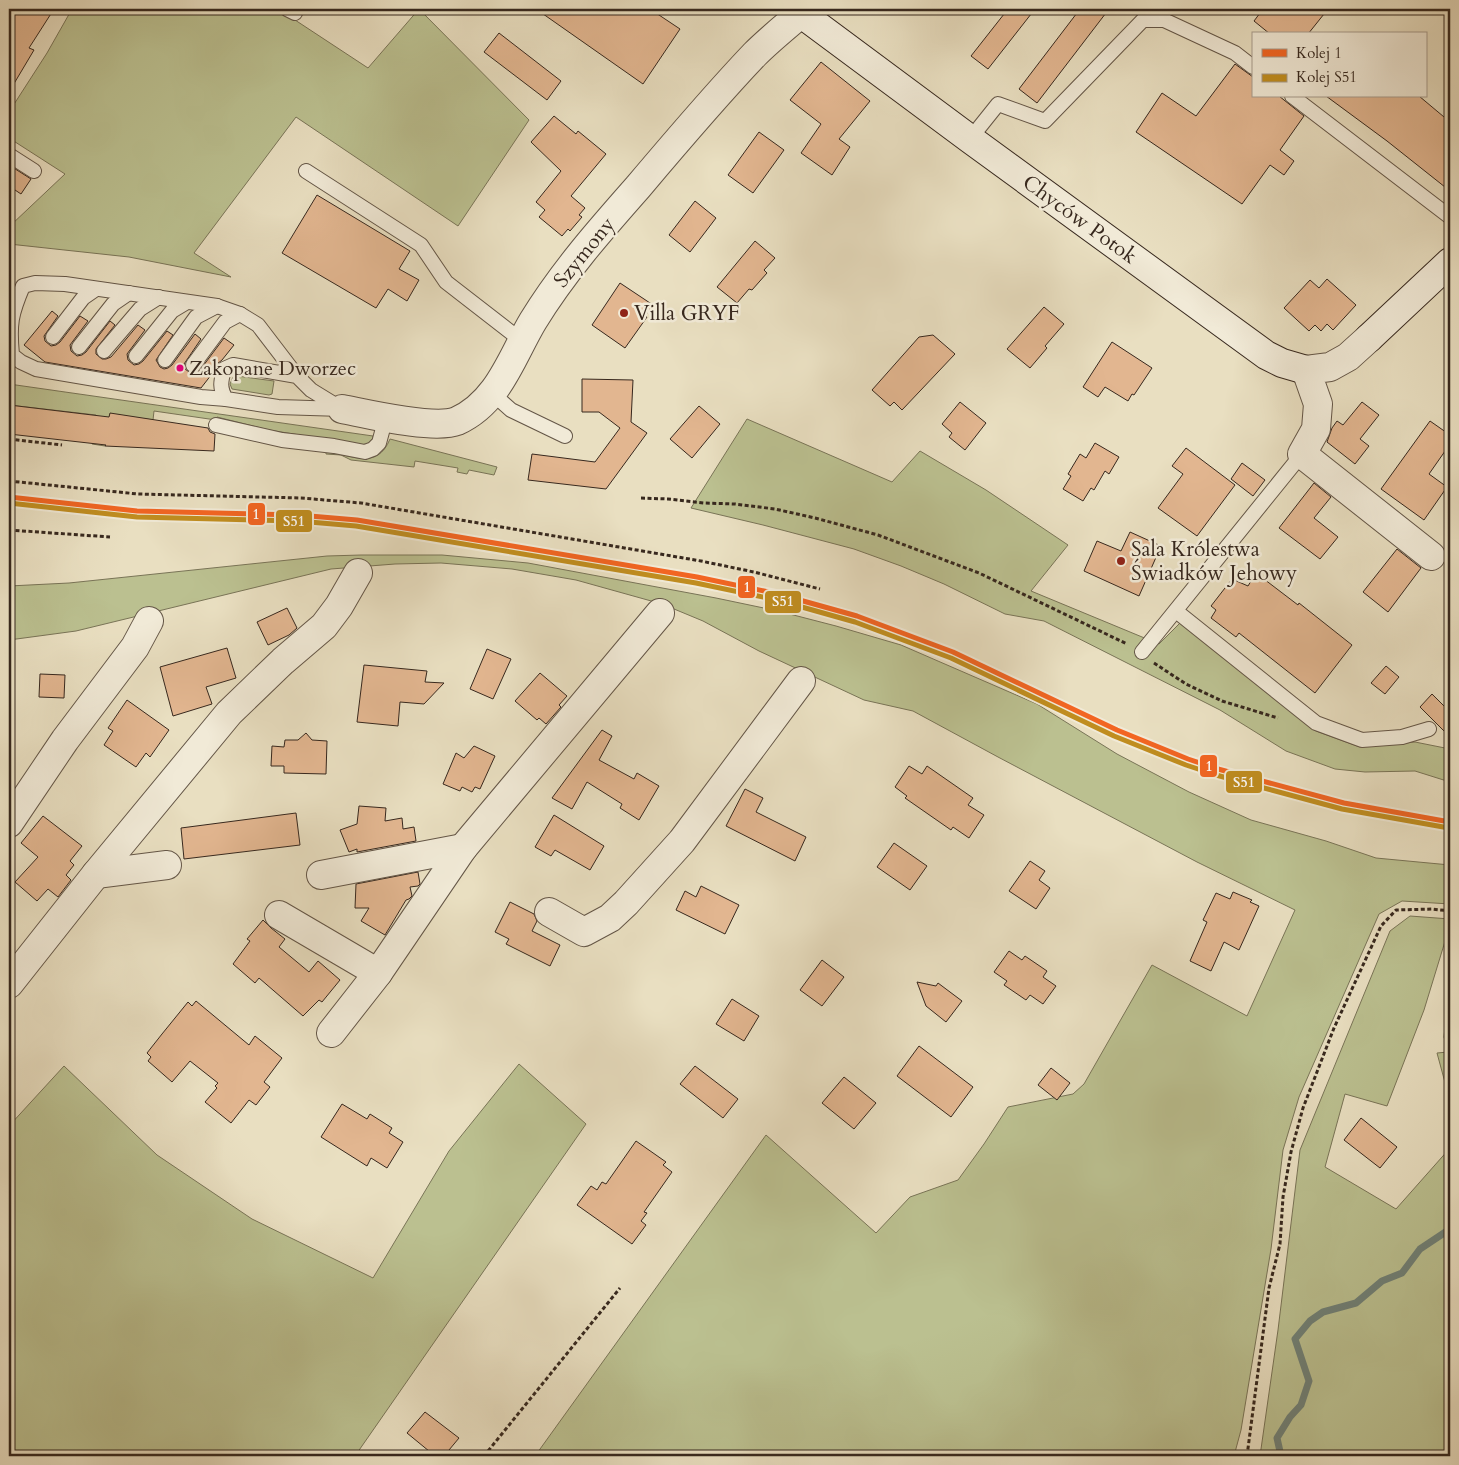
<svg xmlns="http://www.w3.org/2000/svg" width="1459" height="1465" font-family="Cardo,serif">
<rect width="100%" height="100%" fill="#e9dfc1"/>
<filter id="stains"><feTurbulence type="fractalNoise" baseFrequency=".004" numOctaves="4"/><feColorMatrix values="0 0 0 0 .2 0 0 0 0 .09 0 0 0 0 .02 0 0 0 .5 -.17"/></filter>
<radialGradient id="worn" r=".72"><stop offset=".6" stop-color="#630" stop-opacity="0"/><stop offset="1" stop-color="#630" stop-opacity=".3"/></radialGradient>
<g fill="#bbc090" stroke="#797457">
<path d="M72 9H296L292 18 368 68 419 9 529 120 458 226 296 117 194 253 231 277 129 257 9 244V224L11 225 65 174 9 138V112L47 53Z"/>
<path d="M237 376 274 381 272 394 269 395 232 389 230 384 233 377Z"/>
<path d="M9 384 373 436V438L368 444 361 445 269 430 217 417 216 420 154 411 153 420 110 414 105 446 92 444 96 415 9 405Z"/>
<path d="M747 419 892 482 920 451 986 490 1068 545 1031 591 1159 644 1180 623 1316 731 1360 747 1415 742 1450 749V782L1415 771 1365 772 1335 769 1286 751 1220 710 1044 621 1005 614 944 584 901 566 854 549 763 525 691 508Z"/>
<path d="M390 439 497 467 494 475 469 470 467 474 457 472 458 468 415 461 414 467 351 460 341 455 326 454V451C351 455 377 471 390 439Z"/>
<path d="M361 555H442L528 563 716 598 778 611 836 626 901 645 1037 704 1117 754 1189 792 1251 820 1326 841 1376 858 1450 865V904L1402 901 1379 914 1299 1097 1283 1150 1271 1249 1241 1430 1234 1456H535L766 1135 876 1233 910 1197 958 1180 984 1144 1008 1107 1073 1094 1084 1084 1152 965 1247 1016 1295 910 1197 862 998 757 913 711 864 700 759 651 703 621 662 604 576 580 512 569 441 563 395 564 331 569 76 631 9 640V586L69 583 327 556Z"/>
<path d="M1410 916 1450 919V925L1424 1010 1387 1106 1345 1094 1325 1167 1396 1209 1450 1148V1456H1260L1278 1330 1300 1150 1390 931Z"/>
<path d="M1450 980V1101L1437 1053 1448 1052 1444 1037Z"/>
<path d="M519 1064 586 1124 355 1456H9V1126L64 1066 157 1155 252 1219 373 1278 449 1151Z"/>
</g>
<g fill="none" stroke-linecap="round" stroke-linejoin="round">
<path stroke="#718177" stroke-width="7" d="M1281 1456 1277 1438 1290 1417 1301 1405 1309 1381 1295 1339 1310 1321 1323 1312 1356 1303 1382 1281 1402 1273 1420 1249 1450 1229"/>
</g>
<g fill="#e2b690" stroke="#37281e">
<path d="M13 9H54L29 48 34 50 9 92V35Z"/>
<path d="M536 9H650L680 29 643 84Z"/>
<path d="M1008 9H1035L988 69 971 56Z"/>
<path d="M1080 9H1109L1037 103 1019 89Z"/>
<path d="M1263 9H1328L1308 34H1270L1254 21Z"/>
<path d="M499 33 561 81 547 100 484 52Z"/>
<path d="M821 62 870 101 839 139 850 147 832 175 801 153 821 124 790 100Z"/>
<path d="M1235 64 1253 77V96H1279L1304 116 1280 150 1294 161 1284 175 1270 165 1242 204 1136 132 1162 93 1196 116Z"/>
<path d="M1326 96H1419L1450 122V191L1387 141Z"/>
<path d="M554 116 576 134 578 131 606 154 571 196 585 208 579 215 582 217 570 231 568 229 562 236 539 217 545 210 536 202 561 171 531 142Z"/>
<path d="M759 132 784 150 753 193 728 175Z"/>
<path d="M9 165 31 179 21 194 9 186Z"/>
<path d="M317 195 410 251 399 269 419 280 407 301 388 289 376 308 282 253Z"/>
<path d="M695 201 716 218 690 252 669 235Z"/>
<path d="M755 241 775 258 764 270 767 273 752 290 749 289 737 303 717 287Z"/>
<path d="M1327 279 1356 305 1333 330 1327 324 1321 331 1315 325 1309 331 1284 308 1310 280 1319 288Z"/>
<path d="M620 283 653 305 645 316 647 317 625 348 592 325Z"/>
<path d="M1044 307 1064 324 1045 346 1047 348 1030 368 1007 349Z"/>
<path d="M52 311 58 316 44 336 45 341 51 346 56 345 60 342 80 316 88 321 70 345 71 351 77 356 82 355 86 352 110 321 115 325 96 349V354L102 359H106L111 357 138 325 145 330 127 354 128 360 134 365 139 364 143 361 167 331 173 335 156 360 160 367 164 369 168 368 172 365 195 334 201 339 184 364 185 369 192 374 196 373 200 370 224 338 234 345 222 360 217 364 215 370 201 388 45 362 24 345Z"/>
<path d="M933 335 955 354 902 410 894 402 890 406 872 390 919 337Z"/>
<path d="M1112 342 1152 368 1134 395 1132 394 1128 401 1105 387 1098 397 1083 387Z"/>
<path d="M582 379 633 380 631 422 647 433 606 489 528 480 532 454 595 462 620 428 599 412H582Z"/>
<path d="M960 402 986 423 965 450 949 437 952 433 942 424Z"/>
<path d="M1362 402 1379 415 1360 439 1369 446 1355 464 1327 442 1332 428 1337 421 1343 425Z"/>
<path d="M9 405 109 417 110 413 208 428 210 432 215 434 214 451 105 446 106 445 9 434Z"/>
<path d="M699 406 720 424 692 458 670 439Z"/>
<path d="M1430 421 1450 435V444L1429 474 1447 487 1424 520 1381 489Z"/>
<path d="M1095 443 1119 457 1109 474 1105 471 1094 490 1091 488 1083 501 1063 489 1071 476 1068 474 1080 454 1086 458Z"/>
<path d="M1186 448 1235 485 1197 536 1158 508 1183 474 1172 466Z"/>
<path d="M1242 463 1265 480 1253 496 1231 479Z"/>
<path d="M1314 483 1331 497 1314 518 1338 537 1320 559 1279 528Z"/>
<path d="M1130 532 1161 546 1139 596 1084 571 1097 541 1121 551Z"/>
<path d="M1397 549 1421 568 1388 612 1363 592Z"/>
<path d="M1256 573 1298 605 1299 603 1352 645 1315 693 1239 633 1236 637 1211 618 1216 610 1211 606 1232 579 1248 586Z"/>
<path d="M287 608 297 628 289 635 268 645 257 622Z"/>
<path d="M227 648 236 678 206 687 212 704 173 716 160 667Z"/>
<path d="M487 649 511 659 493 699 470 689Z"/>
<path d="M364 665 427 671 425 682 444 683 424 704 400 702 398 726 357 722Z"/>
<path d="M1386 666 1399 677 1385 694 1371 683Z"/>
<path d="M540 673 567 696 559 705 561 707 546 724 539 718 537 720 515 701Z"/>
<path d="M40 674 65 675 64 698 39 697Z"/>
<path d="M1432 694 1450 712V737L1420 707Z"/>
<path d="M127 700 169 730 150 757 146 753 136 767 104 745 113 731 108 728Z"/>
<path d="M602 730 612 736 599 760 634 779 637 773 659 786 639 820 620 808 622 804 587 782 572 809 552 798Z"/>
<path d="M306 733 312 740 327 741 326 774 284 773V766H271L272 746 284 747 285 740H298Z"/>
<path d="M474 746 495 756 480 789 475 787 472 792 462 787 460 791 443 784 456 753 464 758Z"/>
<path d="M909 766 922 774 927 766 973 798 968 805 984 815 969 838 953 827 951 830 905 798 907 796 895 787Z"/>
<path d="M745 789 763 798 756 812 806 837 795 861 726 826Z"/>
<path d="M359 806 386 808 385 821 402 818 403 829 414 827 416 841 357 852V849L349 852 340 830 357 824Z"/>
<path d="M296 813 300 845 184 859 181 828Z"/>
<path d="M554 815 604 846 590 870 555 850 551 856 535 847Z"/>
<path d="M43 816 82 846 70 861 74 865 66 875 71 880 58 897 48 889 37 901 15 882 38 857 21 843Z"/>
<path d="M894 843 927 866 910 890 877 867Z"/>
<path d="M1030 861 1045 871 1039 880 1050 888 1036 909 1009 891Z"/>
<path d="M418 872 420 884 418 886 410 887 412 896 409 899 406 900 385 935 361 921 369 908H355L356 884Z"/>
<path d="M701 886 739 905 725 934 676 910 685 891 696 897Z"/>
<path d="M1233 892 1252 900 1250 902 1259 906 1239 950 1224 942 1211 971 1190 961 1207 922 1203 920 1216 893 1230 899Z"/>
<path d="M510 902 534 914 537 921 532 931 560 945 550 966 506 944 509 939 495 932Z"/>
<path d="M263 920 271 928 285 939 279 947 309 972 318 961 340 980 322 1002 319 1000 303 1016 259 978 255 983 233 964 250 941 247 939Z"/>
<path d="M1009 951 1022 960 1025 956 1047 971 1043 977 1056 986 1043 1004 1030 995 1026 1000 1004 985 1007 981 994 972Z"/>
<path d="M822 960 844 977 822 1006 800 990Z"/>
<path d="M917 982 936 986 938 983 962 1001 946 1022 926 1006Z"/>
<path d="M732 999 759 1016 744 1041 716 1024Z"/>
<path d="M196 1001 249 1045 255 1036 282 1058 264 1082 270 1087 256 1105 249 1100 231 1123 205 1102 217 1088 215 1086 218 1083 190 1061 172 1082 148 1061 151 1057 147 1053 162 1034 188 1002 192 1006Z"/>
<path d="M919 1046 973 1087 951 1117 897 1076Z"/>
<path d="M695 1066 738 1099 723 1118 680 1084Z"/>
<path d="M1051 1068 1070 1083 1057 1100 1038 1085Z"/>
<path d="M844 1077 876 1103 854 1129 822 1103Z"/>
<path d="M342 1104 367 1119 370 1114 392 1128 389 1133 403 1142 387 1168 371 1158 367 1166 321 1137Z"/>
<path d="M1361 1118 1397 1147 1380 1168 1344 1140Z"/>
<path d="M636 1141 666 1162 663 1165 672 1172 644 1212 647 1213 641 1221 646 1225 632 1244 577 1205 591 1186 597 1190 602 1182 606 1184Z"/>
<path d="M425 1412 459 1438 444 1456H435L407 1433Z"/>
</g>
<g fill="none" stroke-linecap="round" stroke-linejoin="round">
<g stroke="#645647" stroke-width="16">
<g id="lane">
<path d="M287 9 295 13"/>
<path d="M1292 96 1450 217"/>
<path d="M970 139 998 104 1045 121 1143 20H1164L1235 53 1253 67"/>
<path d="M9 155 34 171"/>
<path d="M306 171 421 245 446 282 522 341"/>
<path d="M53 337 83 298 96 289"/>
<path d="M79 347 113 304 129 293"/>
<path d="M104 351 140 309 159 297"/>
<path d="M136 356 172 311 187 302"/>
<path d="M165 360 196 317 217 306"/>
<path d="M193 365 225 322 240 314"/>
<path d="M233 365 297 376 311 390 342 409 278 407 226 399C219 388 221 381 224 369Z"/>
<path d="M492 393 511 410 565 436"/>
<path d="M226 399 201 397 36 369 21 362 12 355C9 324 11 314 23 286L35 283 65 284 217 306 240 314 258 325 297 376"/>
<path d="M216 425 282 440 334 446 365 452 373 449 379 443 386 417"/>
<path d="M1176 611 1316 723 1362 740 1402 737 1429 729"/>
<path d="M1142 652 1302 454"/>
</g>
</g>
<g stroke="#645647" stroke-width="30">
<g id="street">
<path d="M1369 338 1348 357 1330 367 1306 370 1318 404 1316 429 1302 454 1431 556"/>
<path d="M342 409C368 414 434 430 457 421 499 402 512 356 533 321 563 272 600 230 638 187 676 142 714 97 755 54 771 38 789 24 806 9"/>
<path d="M9 823 65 740 135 647 149 621"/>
<path d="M96 874 167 865"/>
<path d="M321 875 463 848"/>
<path d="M549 912 584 932 610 918 626 903 682 841 801 681"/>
<path d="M279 915 378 973"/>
<path d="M9 984 96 874 229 713 283 661 324 626 339 606 358 573"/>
<path d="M331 1033 378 973 463 848 660 613"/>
</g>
</g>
<g stroke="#37281e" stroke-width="30">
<g id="secondary">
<path d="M795 9 970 139 1266 355 1282 363 1306 370"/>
<path d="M1369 338 1450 262"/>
</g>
</g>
<g stroke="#37281e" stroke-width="3" stroke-dasharray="4 2.5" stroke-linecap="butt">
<path d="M9 439 62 445"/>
<path d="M9 481 138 494 301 498 361 503 701 561 754 572 820 589"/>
<path d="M641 498 668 499 704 503 735 504 775 509 815 518 878 535 979 573 1127 644"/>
<path d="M9 530 110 537"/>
<path d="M1154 663 1186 684 1222 701 1278 718"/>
<path d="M484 1456 620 1288"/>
<path d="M1247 1456 1269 1288 1280 1244 1283 1197 1291 1152 1303 1108 1334 1028 1381 926 1396 910 1432 909 1450 911"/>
</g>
<use href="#lane" stroke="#f1ead7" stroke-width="14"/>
<use href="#street" stroke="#f1ead7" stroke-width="28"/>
<use href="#secondary" stroke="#f1ead7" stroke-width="28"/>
<g stroke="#f1ead7" stroke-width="9">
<path id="rail-1" d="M9 497 137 511 298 515 357 520 697 577 778 594 857 616 953 652 1117 730 1188 759 1218 769 1344 803 1450 822"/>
</g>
<g stroke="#f1ead7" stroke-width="9">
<path id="rail-2" d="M9 503 137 517 298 521 356 526 696 583 777 600 855 622 951 658 1114 736 1186 765 1216 775 1342 809 1449 828"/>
</g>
<use href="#rail-1" stroke="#f26522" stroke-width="5"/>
<use href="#rail-2" stroke="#c08d1f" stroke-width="5"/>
</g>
<g fill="#8f2418" stroke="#f1ead7" stroke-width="2">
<circle cx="624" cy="313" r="5"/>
<circle cx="1121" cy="561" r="5"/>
</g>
<circle fill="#e5007d" stroke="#f1ead7" stroke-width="2" cx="180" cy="368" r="4.5"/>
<g text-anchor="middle" stroke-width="5" stroke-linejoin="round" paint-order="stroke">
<g font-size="20" fill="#37281e" stroke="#f1ead7" text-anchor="start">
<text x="189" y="375">Zakopane Dworzec</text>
</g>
<g font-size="21" fill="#37281e" stroke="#f1ead7">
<text transform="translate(1080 219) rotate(36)" y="7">Chyców Potok</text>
<text transform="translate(584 252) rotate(-51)" y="7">Szymony</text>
</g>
<g font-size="21" fill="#37281e" stroke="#f1ead7" text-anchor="start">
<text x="634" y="320">Villa GRYF</text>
<text x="1131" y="556">Sala Królestwa<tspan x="1131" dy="24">Świadków Jehowy</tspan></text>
</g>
</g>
<g stroke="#f1ead7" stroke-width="2">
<rect x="247" y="502" width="19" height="24" rx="5" fill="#f26522"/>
<rect x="275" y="509" width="38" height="24" rx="5" fill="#c08d1f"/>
<rect x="737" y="575" width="19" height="24" rx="5" fill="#f26522"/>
<rect x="764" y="590" width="38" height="24" rx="5" fill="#c08d1f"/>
<rect x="1199" y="754" width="19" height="24" rx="5" fill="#f26522"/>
<rect x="1225" y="770" width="38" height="24" rx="5" fill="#c08d1f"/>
</g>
<g font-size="14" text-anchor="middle" font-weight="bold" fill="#fff">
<text x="256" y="519">1</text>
<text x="294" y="526">S51</text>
<text x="747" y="592">1</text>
<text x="783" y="606">S51</text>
<text x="1209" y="771">1</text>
<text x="1244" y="787">S51</text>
</g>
<rect width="1459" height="1465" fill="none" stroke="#e9dfc1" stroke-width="30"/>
<rect x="10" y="10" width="1439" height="1445" fill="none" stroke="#37281e" stroke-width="2.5"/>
<rect x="15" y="15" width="1429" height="1435" fill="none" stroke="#37281e"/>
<rect x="1252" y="32" width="175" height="65" fill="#f1ead7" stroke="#a79c8d"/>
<rect x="1262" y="49" width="25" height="8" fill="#f26522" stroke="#a79c8d"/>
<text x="1296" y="58" font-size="15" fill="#37281e">Kolej 1</text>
<rect x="1262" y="74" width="25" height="8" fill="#c08d1f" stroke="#a79c8d"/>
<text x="1296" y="82" font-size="15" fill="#37281e">Kolej S51</text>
<rect width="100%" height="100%" filter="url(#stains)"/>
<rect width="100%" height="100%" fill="url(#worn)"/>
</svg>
